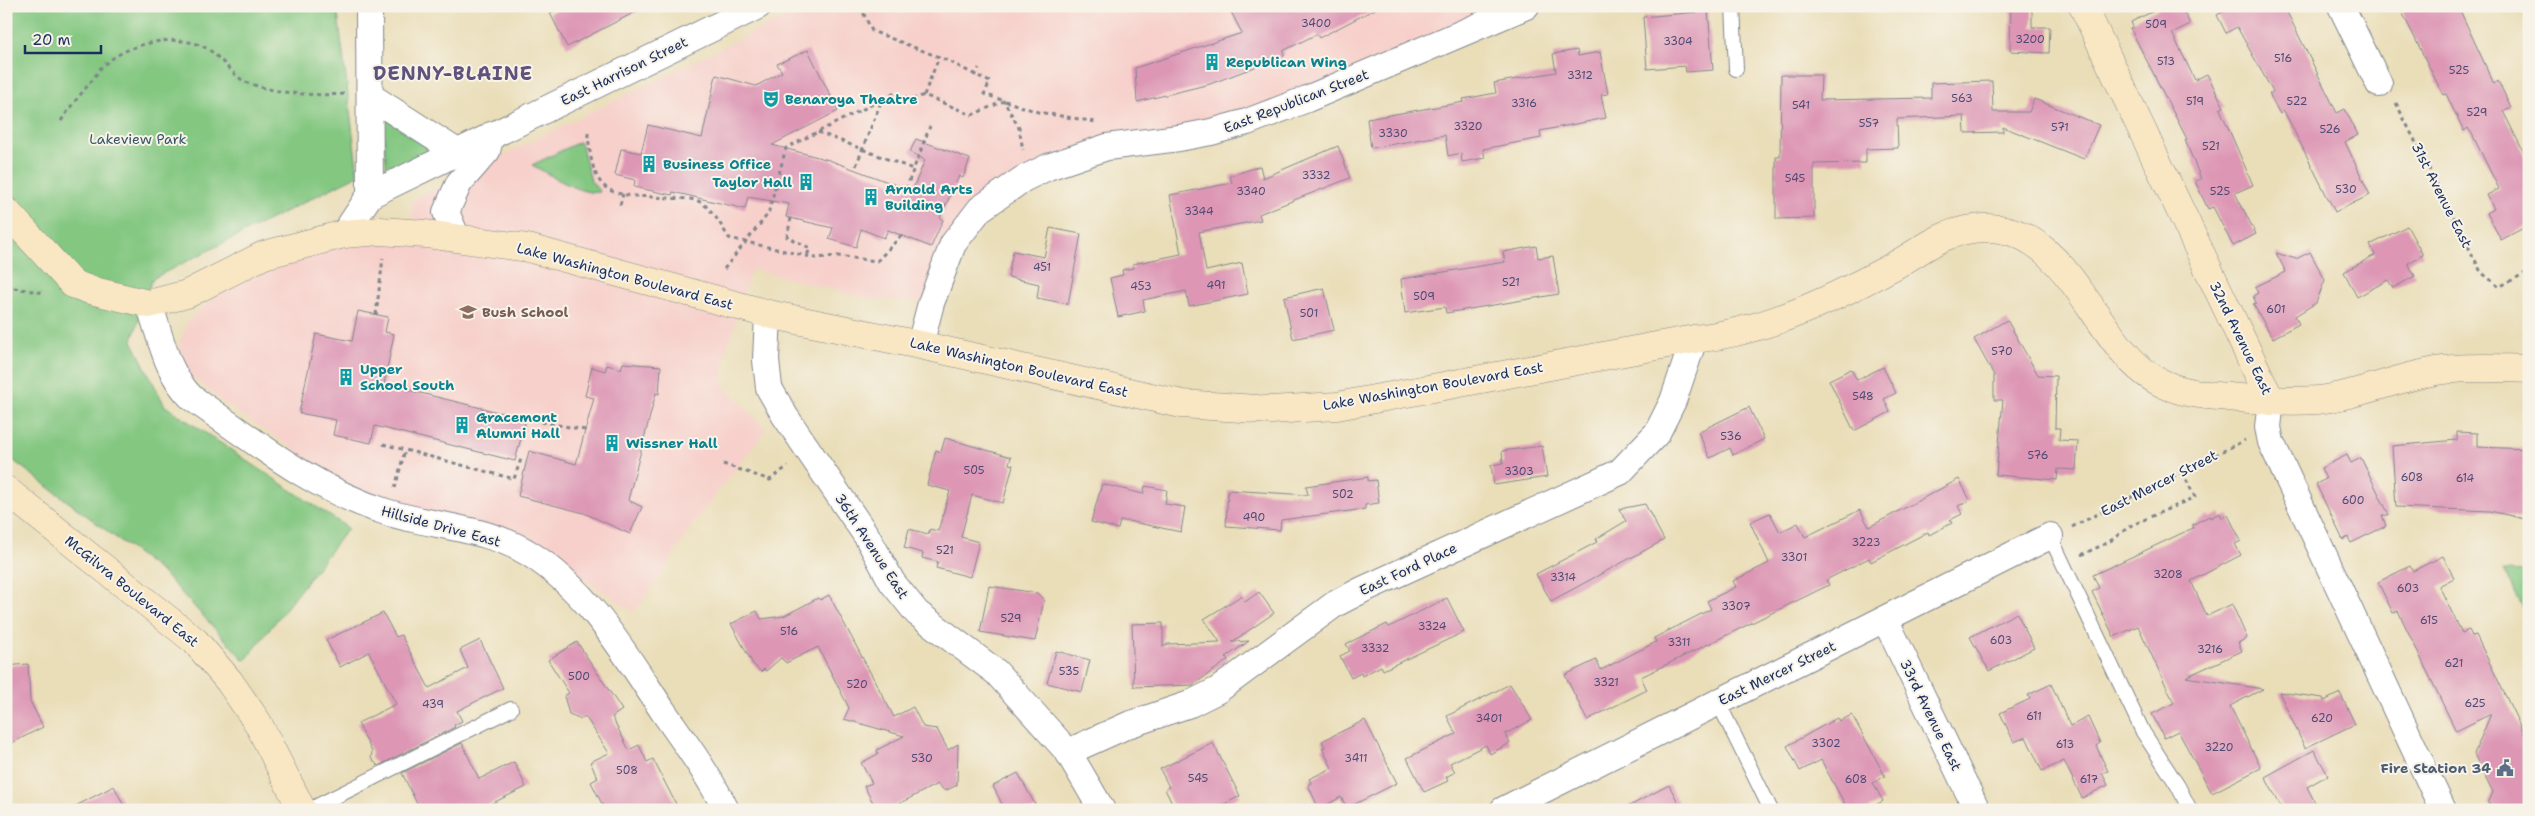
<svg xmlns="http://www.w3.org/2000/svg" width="2535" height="816" font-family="'Shantell Sans',sans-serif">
<rect width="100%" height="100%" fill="#f7f3e8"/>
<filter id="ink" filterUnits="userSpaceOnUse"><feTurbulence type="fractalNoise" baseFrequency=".02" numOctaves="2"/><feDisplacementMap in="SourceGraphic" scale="10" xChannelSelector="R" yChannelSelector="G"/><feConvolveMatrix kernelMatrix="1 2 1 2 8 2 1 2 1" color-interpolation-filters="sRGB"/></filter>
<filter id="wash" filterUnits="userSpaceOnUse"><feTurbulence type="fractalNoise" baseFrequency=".0096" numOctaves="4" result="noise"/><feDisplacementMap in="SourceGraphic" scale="20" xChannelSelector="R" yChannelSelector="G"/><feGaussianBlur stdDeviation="1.12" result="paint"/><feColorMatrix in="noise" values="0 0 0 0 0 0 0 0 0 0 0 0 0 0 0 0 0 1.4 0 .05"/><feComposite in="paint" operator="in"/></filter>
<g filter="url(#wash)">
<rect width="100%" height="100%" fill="#eadeb9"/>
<path fill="#f7d0cb" d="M807 6H1526L1307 99 1137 142 980 209 931 303 866 298 751 269 725 357 722 384 766 430 692 525 661 575 634 612 568 569 378 501 336 477 225 404 188 373 179 345 188 321 221 291 268 271 332 249 379 241 414 242 412 200Z"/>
<g fill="#83c781" stroke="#4f7b70">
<path d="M6 6H337L358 175 152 279 132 341 165 406 348 528 245 661 163 573 6 455Z"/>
<path d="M382 116 434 152 387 174Z"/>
<path d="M579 142 582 146 591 181 600 192C581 196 549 174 532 165Z"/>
<path d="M2503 571 2529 572V607L2524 609Z"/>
</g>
<g id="blocks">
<g fill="#dd97b5">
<path d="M564 6H647L567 47 550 13Z"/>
<path d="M1228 6H1381L1319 38 1317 34 1283 51 1284 56 1210 84 1137 102 1135 68 1242 33Z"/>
<path d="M2011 6H2032V27H2050L2049 53 2010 51Z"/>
<path d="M2164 6H2181L2190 24 2172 33 2195 80 2207 74 2224 107 2220 109 2253 185 2235 193 2256 234 2233 246 2213 207 2208 209 2195 181 2201 179 2185 140 2187 139 2130 28 2133 27 2131 22Z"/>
<path d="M2226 6H2284L2337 113 2345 109 2358 135 2345 142 2370 195 2335 212 2284 111 2280 114 2269 94 2273 92 2237 27 2226 33 2217 15 2228 9Z"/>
<path d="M2399 6H2458L2494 84 2498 81 2511 107 2503 111 2529 163V225L2501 240 2487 213 2494 209 2487 195 2499 189 2472 134 2468 128 2464 131 2446 94 2443 95Z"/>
<path d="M1708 11 1713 70 1686 72 1685 66 1647 69 1643 17Z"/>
<path d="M808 50 838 111 772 145 829 160 912 191 925 160 910 152 916 139 970 159 963 178 959 176 940 218 943 220 931 247 888 230 884 238 861 229 856 247 829 239 833 228 786 217 789 204 748 197 745 209 673 192 672 195 634 187 635 180 615 175 621 149 641 153 648 125 702 138 716 75 756 86 782 72 777 64Z"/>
<path d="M1577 50 1578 56 1600 52 1608 94 1601 95 1606 118 1540 131 1541 138 1483 149 1485 158 1462 162 1461 153 1448 156 1445 135 1371 148 1367 119 1464 102 1463 99 1496 93 1494 83 1556 72 1553 54Z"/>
<path d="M1781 75H1821L1820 100 1931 98V83L1992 81 1993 112H2029L2034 99 2099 125 2084 159 2003 127V132L1965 133 1964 116 1897 119 1898 148 1866 149V163L1814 164V218L1776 219V157H1780Z"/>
<path d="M1338 146 1350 178 1259 214 1261 220 1199 232 1206 271 1242 263 1248 294 1189 306 1186 291 1143 300 1145 311 1118 317 1110 278 1123 275 1122 270 1134 268 1133 264 1181 254 1170 195 1232 183 1230 176 1260 166 1263 178Z"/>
<path d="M2407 226 2423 255 2408 263 2415 276 2393 288 2388 280 2357 297 2344 272 2375 255 2370 245Z"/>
<path d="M1050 228 1081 234 1068 304 1037 298 1039 284 1008 277 1013 251 1044 257Z"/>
<path d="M1536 246 1538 258 1553 256 1559 294 1446 313 1445 307 1405 313 1401 279 1505 262 1503 252Z"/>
<path d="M2310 252 2325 280 2316 303 2295 316 2299 324 2273 338 2253 304 2256 303 2253 296 2258 293 2255 287 2286 272 2276 253 2296 259Z"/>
<path d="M1324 288 1334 330 1293 339 1284 297Z"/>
<path d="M358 311 388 317 385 332 394 334 384 384 526 419 515 461 375 426 371 443 333 435 336 420 299 413 316 334 352 341Z"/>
<path d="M2007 320 2038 375 2056 376 2055 428H2060L2059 440 2078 441 2076 470 2058 469 2057 480 1996 475 2003 400H1994V375L1974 339Z"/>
<path d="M623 363 661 366 659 394 656 393 628 500 642 507 630 534 584 513 518 496 529 451 576 464 594 398 585 396 592 367 605 371 607 365 621 369Z"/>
<path d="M1883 367 1896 393 1884 399 1890 412 1854 431 1829 380 1851 369 1857 380Z"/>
<path d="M1749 407 1764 439 1733 455 1730 448 1710 458 1698 432Z"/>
<path d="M2457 432 2477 433V447L2529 449V520L2490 511 2396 507 2392 446 2457 440Z"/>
<path d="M945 438 1011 457 1009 464 1013 465 1003 503 972 495 961 537 979 542 970 577 936 568 938 562 922 558 923 553 904 548 909 529 928 534 930 529 938 531 950 491 927 485 936 450 941 452Z"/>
<path d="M1542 446 1547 477 1494 485 1491 465 1503 463 1502 451Z"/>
<path d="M2347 455 2351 463 2361 458 2389 515H2382L2386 526 2351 543 2348 537 2343 540 2316 484 2326 479 2321 468Z"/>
<path d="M1368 477V481L1376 480 1379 503 1365 505V509L1281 520 1280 530 1226 526 1228 490 1308 495 1306 486Z"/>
<path d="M1959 479 1970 500 1958 506 1962 514 1950 520 1952 523 1929 535 1928 532 1871 562 1869 558 1826 580 1829 585 1641 677 1647 690 1587 720 1565 675 1596 660 1601 670 1656 642 1654 638 1711 609 1707 601 1736 587 1733 581 1769 563 1750 522 1770 513 1780 532 1798 523 1805 537 1860 510 1869 527Z"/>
<path d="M1102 484 1143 494 1145 486 1167 490 1165 504 1185 507 1181 532 1128 521H1120L1118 529 1091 522Z"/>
<path d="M1645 504 1664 540 1551 601 1536 574 1597 542 1596 539 1626 521 1619 509Z"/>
<path d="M2220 513 2222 518 2228 515 2241 541 2235 544 2241 555 2191 581 2207 616 2232 604 2247 638 2238 643 2242 651 2186 677 2263 689 2230 706 2261 768 2212 793 2178 731 2164 738 2152 714 2174 703 2138 626 2114 637 2092 592 2099 588 2093 575 2193 528 2192 525 2209 516 2210 518Z"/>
<path d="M2443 556 2454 578 2439 586 2462 633 2469 630 2472 636 2476 635 2524 734 2529 732V800L2520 805 2522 810H2503L2488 804 2493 792 2474 754 2491 714 2456 731 2398 611 2393 613 2378 582 2410 566 2413 571Z"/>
<path d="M989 586 1037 593 1044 600 1035 641 980 632Z"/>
<path d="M1259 592 1274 613 1232 642 1249 641 1226 657 1228 660 1193 685 1134 687 1132 624 1163 623V647L1168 644 1220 642 1204 619 1241 596 1245 602Z"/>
<path d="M829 595 894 717 913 707 923 727 937 729 948 750 958 744 957 785 945 791 937 784 887 810H877L864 786 872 783 861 763 878 754 877 750 904 736 844 719 849 708 818 647 786 663 781 658 766 671 764 669 761 672 753 664 731 624 757 611 761 619 784 616 818 598 820 600Z"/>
<path d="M1447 598 1464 632 1383 670 1381 666 1362 676 1361 673 1351 678 1340 656 1350 651 1346 644 1387 624 1389 627Z"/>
<path d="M383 613 396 637 401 635 429 688 468 668 460 650 480 640 503 688 457 711 462 721 454 725 455 727 378 766 371 758 372 752 358 723 396 704 369 652 340 667 326 640Z"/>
<path d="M2017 613 2034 648 1989 671 1970 637Z"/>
<path d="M577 642 622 710 612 717 629 750 639 745 647 762 653 759 679 810H605L591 782 598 778 590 762 609 753 585 716 581 719 569 714 564 696 569 693 548 660Z"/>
<path d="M1056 651 1090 660 1082 692 1047 683Z"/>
<path d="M28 664 30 701 43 727 6 746V666Z"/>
<path d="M1510 684 1532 720 1505 734 1510 743 1490 754 1486 745 1450 763 1455 772 1446 777 1448 781 1424 792 1407 758 1456 734 1447 716Z"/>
<path d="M2051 684 2070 726 2088 717 2100 743 2096 746 2108 771 2102 773 2108 785 2082 798 2064 761 2042 771 2026 737 2014 742 2000 713 2030 699 2028 695Z"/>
<path d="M2279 692 2323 698 2324 701 2340 693 2355 724 2305 748Z"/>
<path d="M1852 715 1885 776 1873 783 1883 801 1867 810H1848L1821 760 1800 771 1787 746 1837 718 1839 721Z"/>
<path d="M1365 720 1397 783 1347 808 1341 797 1319 809 1308 785 1311 783 1309 779 1332 768 1322 748 1325 747 1322 741Z"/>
<path d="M462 743 479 779 514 762 526 787 478 810H420L402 773Z"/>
<path d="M1213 743 1240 796 1213 810H1175L1165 789 1169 787 1160 769Z"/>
<path d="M2314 750 2328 775 2307 787 2319 810H2283L2265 777Z"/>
<path d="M1018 773 1038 810H1005L993 786Z"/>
<path d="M1669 785 1682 810H1622Z"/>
<path d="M114 786 126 810H68Z"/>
</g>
</g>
</g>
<g filter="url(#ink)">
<use href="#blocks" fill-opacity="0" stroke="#82868c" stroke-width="1"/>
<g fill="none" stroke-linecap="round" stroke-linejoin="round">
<g stroke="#82868c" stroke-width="16">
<g id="lane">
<path d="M1733 6 1736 69"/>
<path d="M2050 536 2143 732 2178 786 2190 810"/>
<path d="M1718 702 1771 810"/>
<path d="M309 810 511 709"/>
</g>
</g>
<g stroke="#82868c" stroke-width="28">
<g id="street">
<path d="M369 6 370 195"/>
<path d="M2341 6 2379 84"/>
<path d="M370 96 457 152"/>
<path d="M344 234 370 195 758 6"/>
<path d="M457 238 446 212 459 183 487 151 491 135"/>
<path d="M149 304C161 337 166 373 192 398 254 441 313 489 386 512 434 527 487 527 530 554 590 592 625 654 663 711 685 743 709 775 726 810"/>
<path d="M768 314 766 360 769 388 785 416 868 538 892 582 917 613 996 672 1068 752 1102 810"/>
<path d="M920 345 931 303 953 244 980 209 1023 179 1048 167 1107 147 1179 138 1211 132 1247 122 1307 99 1526 6"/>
<path d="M2271 401 2268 427 2271 442 2443 810"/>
<path d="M1885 619 1977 810"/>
<path d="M1068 752 1128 725 1190 704 1218 690 1335 604 1362 590 1620 472 1657 433 1673 401 1694 339"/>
<path d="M1503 810 2050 536"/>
</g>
</g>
<g stroke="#82868c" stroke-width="29">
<g id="secondary">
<path d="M2083 6 2271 401"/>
<path d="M6 211 73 284 90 290 149 304 187 294 264 255 344 234 380 231 426 234 528 248 768 314 920 345 1182 404 1271 410 1337 406 1694 339C1765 332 1828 301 1890 268 1924 250 1942 230 1983 228 2069 224 2094 345 2156 380 2178 393 2204 395 2228 397 2258 400 2288 402 2317 400 2363 395 2408 372 2454 369 2479 367 2504 368 2529 369"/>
<path d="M6 490 195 641 229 681 258 723 302 810"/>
</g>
</g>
<g stroke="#82868c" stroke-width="3" stroke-dasharray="4 4" stroke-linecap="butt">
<path d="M860 6 872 31 944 59 990 82 984 94 1038 112 1096 122"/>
<path d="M974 76 979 68"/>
<path d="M924 95 939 57"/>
<path d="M2396 103 2481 272 2499 287 2529 271"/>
<path d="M61 121C71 105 82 93 93 79 97 74 100 67 105 64 129 43 177 32 206 48 219 55 235 78 246 82 277 94 311 96 344 94"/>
<path d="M818 132 913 169"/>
<path d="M588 133C593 202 613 194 671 198 679 199 691 198 698 201 712 207 721 226 729 238L815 258 838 256 877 261 902 235"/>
<path d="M856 166 882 99"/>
<path d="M906 189 930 126"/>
<path d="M620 205 623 194"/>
<path d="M791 218 787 237 810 248 807 256"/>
<path d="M724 269 768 214 786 148 895 93 911 100 924 95 972 115 1004 101 1019 128 1023 150"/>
<path d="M6 290 14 288 45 293"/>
<path d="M376 315 383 258"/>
<path d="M526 419 585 430"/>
<path d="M383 444 514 479 521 459"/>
<path d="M723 464 770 480 788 466"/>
<path d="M395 488 405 450"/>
<path d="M2072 527 2245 440"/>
<path d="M2081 555 2109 542 2130 526 2195 497 2182 472"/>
</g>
<use href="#lane" stroke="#fff" stroke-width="14"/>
<use href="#street" stroke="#fff" stroke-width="26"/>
<use href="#secondary" stroke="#f9e7c3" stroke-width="28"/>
</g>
</g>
<defs>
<g id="building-bare" transform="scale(1.35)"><path d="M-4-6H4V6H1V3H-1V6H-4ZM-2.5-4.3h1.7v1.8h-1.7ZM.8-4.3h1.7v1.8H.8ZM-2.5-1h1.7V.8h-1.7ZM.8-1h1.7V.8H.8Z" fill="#0f9aa8" stroke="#f7f3e8" stroke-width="2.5" paint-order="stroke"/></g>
<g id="theatre-bare" transform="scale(1.35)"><path d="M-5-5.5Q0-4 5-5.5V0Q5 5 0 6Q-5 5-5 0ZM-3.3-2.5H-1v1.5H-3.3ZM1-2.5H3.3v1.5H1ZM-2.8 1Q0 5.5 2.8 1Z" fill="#0f9aa8" stroke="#f7f3e8" stroke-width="2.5" paint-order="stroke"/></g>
<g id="school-bare" transform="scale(1.35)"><path d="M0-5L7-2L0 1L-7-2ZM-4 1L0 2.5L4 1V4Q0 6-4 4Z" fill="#8d6e63" stroke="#f7f3e8" stroke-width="2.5" paint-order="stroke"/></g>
<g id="civic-bare" transform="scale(1.35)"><path d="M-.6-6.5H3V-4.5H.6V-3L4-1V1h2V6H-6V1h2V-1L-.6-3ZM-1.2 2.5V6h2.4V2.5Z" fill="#5c6f8a" stroke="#f7f3e8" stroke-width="2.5" paint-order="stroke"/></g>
</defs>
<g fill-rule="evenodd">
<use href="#building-bare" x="1212" y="62"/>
<use href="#theatre-bare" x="771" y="99"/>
<use href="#building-bare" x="649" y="164"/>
<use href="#building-bare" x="806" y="182"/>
<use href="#building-bare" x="871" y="197"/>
<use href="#school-bare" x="468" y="312"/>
<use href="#building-bare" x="346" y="377"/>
<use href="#building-bare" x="462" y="425"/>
<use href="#building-bare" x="612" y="443"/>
<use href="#civic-bare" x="2505" y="768"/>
</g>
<g text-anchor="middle" stroke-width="4" stroke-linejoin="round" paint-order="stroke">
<g font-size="11" fill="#4c4974">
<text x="1316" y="27">3400</text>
<text x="2156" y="28">509</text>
<text x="2030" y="43">3200</text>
<text x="1678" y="45">3304</text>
<text x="2283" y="62">516</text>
<text x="2166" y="65">513</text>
<text x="2459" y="74">525</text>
<text x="1580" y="79">3312</text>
<text x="1962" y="102">563</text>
<text x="2195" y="105">519</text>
<text x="2297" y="105">522</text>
<text x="1524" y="107">3316</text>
<text x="1801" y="109">541</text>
<text x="2477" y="116">529</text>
<text x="1869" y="127">557</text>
<text x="1468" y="130">3320</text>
<text x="2060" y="131">571</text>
<text x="2330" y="133">526</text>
<text x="1393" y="137">3330</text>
<text x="2211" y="150">521</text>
<text x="1316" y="179">3332</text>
<text x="1795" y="182">545</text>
<text x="2346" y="193">530</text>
<text x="1251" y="195">3340</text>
<text x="2220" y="195">525</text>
<text x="1199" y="215">3344</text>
<text x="1042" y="271">451</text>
<text x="1511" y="286">521</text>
<text x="1216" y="289">491</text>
<text x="1141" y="290">453</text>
<text x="1424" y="300">509</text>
<text x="2276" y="313">601</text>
<text x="1309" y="317">501</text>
<text x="2002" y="355">570</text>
<text x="1863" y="400">548</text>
<text x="1731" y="440">536</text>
<text x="2038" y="459">576</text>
<text x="974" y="474">505</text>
<text x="1519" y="475">3303</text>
<text x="2412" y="481">608</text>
<text x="2465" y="482">614</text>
<text x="1343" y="498">502</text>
<text x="2353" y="504">600</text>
<text x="1254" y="521">490</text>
<text x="1866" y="546">3223</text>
<text x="945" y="554">521</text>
<text x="1794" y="561">3301</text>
<text x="2168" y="578">3208</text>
<text x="1563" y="581">3314</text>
<text x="2408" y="592">603</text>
<text x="1736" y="610">3307</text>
<text x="1011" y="622">529</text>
<text x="2429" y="624">615</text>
<text x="1432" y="630">3324</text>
<text x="789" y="635">516</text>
<text x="2001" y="644">603</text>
<text x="1679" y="646">3311</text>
<text x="1375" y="652">3332</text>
<text x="2210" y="653">3216</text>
<text x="2454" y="667">621</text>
<text x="1069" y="675">535</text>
<text x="579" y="680">500</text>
<text x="1606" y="686">3321</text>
<text x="857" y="688">520</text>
<text x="2475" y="707">625</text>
<text x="433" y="708">439</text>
<text x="2034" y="720">611</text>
<text x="1489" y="722">3401</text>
<text x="2322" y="722">620</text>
<text x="1826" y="747">3302</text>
<text x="2065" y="748">613</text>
<text x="2219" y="751">3220</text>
<text x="922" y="762">530</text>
<text x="1356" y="762">3411</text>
<text x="627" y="774">508</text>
<text x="1198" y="782">545</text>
<text x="1856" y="783">608</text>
<text x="2089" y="783">617</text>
</g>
<g font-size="14" font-weight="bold" fill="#0d838f" stroke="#f7f3e8" text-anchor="start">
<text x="1226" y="67">Republican Wing</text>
<text x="785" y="104">Benaroya Theatre</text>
<text x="663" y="169">Business Office</text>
<text x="792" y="187" text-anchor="end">Taylor Hall</text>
<text x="885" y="194">Arnold Arts<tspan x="885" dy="16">Building</tspan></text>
<text x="360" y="374">Upper<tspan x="360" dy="16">School South</tspan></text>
<text x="476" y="422">Gracemont<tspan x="476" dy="16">Alumni Hall</tspan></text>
<text x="626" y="448">Wissner Hall</text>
</g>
<g font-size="14" fill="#1b2f5e" stroke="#f7f3e8">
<text transform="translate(624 71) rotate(-26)" y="5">East Harrison Street</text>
<text transform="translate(1296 101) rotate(-21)" y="5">East Republican Street</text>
<text transform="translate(2442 195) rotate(63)" y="5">31st Avenue East</text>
<text transform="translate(625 276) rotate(15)" y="5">Lake Washington Boulevard East</text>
<text transform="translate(2241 338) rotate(64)" y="5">32nd Avenue East</text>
<text transform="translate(1019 367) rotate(13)" y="5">Lake Washington Boulevard East</text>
<text transform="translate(1433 386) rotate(-10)" y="5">Lake Washington Boulevard East</text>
<text transform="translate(2159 483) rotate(-27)" y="5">East Mercer Street</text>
<text transform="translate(441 526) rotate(15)" y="5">Hillside Drive East</text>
<text transform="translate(872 546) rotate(57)" y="5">36th Avenue East</text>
<text transform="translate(1408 569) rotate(-25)" y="5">East Ford Place</text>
<text transform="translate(132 591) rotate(39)" y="5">McGilvra Boulevard East</text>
<text transform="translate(1777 673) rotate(-26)" y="5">East Mercer Street</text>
<text transform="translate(1931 715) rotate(64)" y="5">33rd Avenue East</text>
</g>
<g font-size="14" fill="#355567" stroke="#f7f3e8">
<text x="138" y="144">Lakeview Park</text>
</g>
<g font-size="14" font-weight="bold" fill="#785e54" stroke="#f7f3e8" text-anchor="start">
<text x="482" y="317">Bush School</text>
</g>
<g font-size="14" font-weight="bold" fill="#4e5e75" stroke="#f7f3e8" text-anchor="end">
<text x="2491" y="773">Fire Station 34</text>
</g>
<g font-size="19" font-weight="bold" letter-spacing="1" fill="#5f537c" stroke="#f7f3e8">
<text x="453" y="80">DENNY-BLAINE</text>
</g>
</g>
<rect width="2535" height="816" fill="none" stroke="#f7f3e8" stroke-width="25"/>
<path d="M25 45v8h76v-8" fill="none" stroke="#1b2f5e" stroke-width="2.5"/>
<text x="32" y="45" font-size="15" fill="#1b2f5e" stroke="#f7f3e8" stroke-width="4" paint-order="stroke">20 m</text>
</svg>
